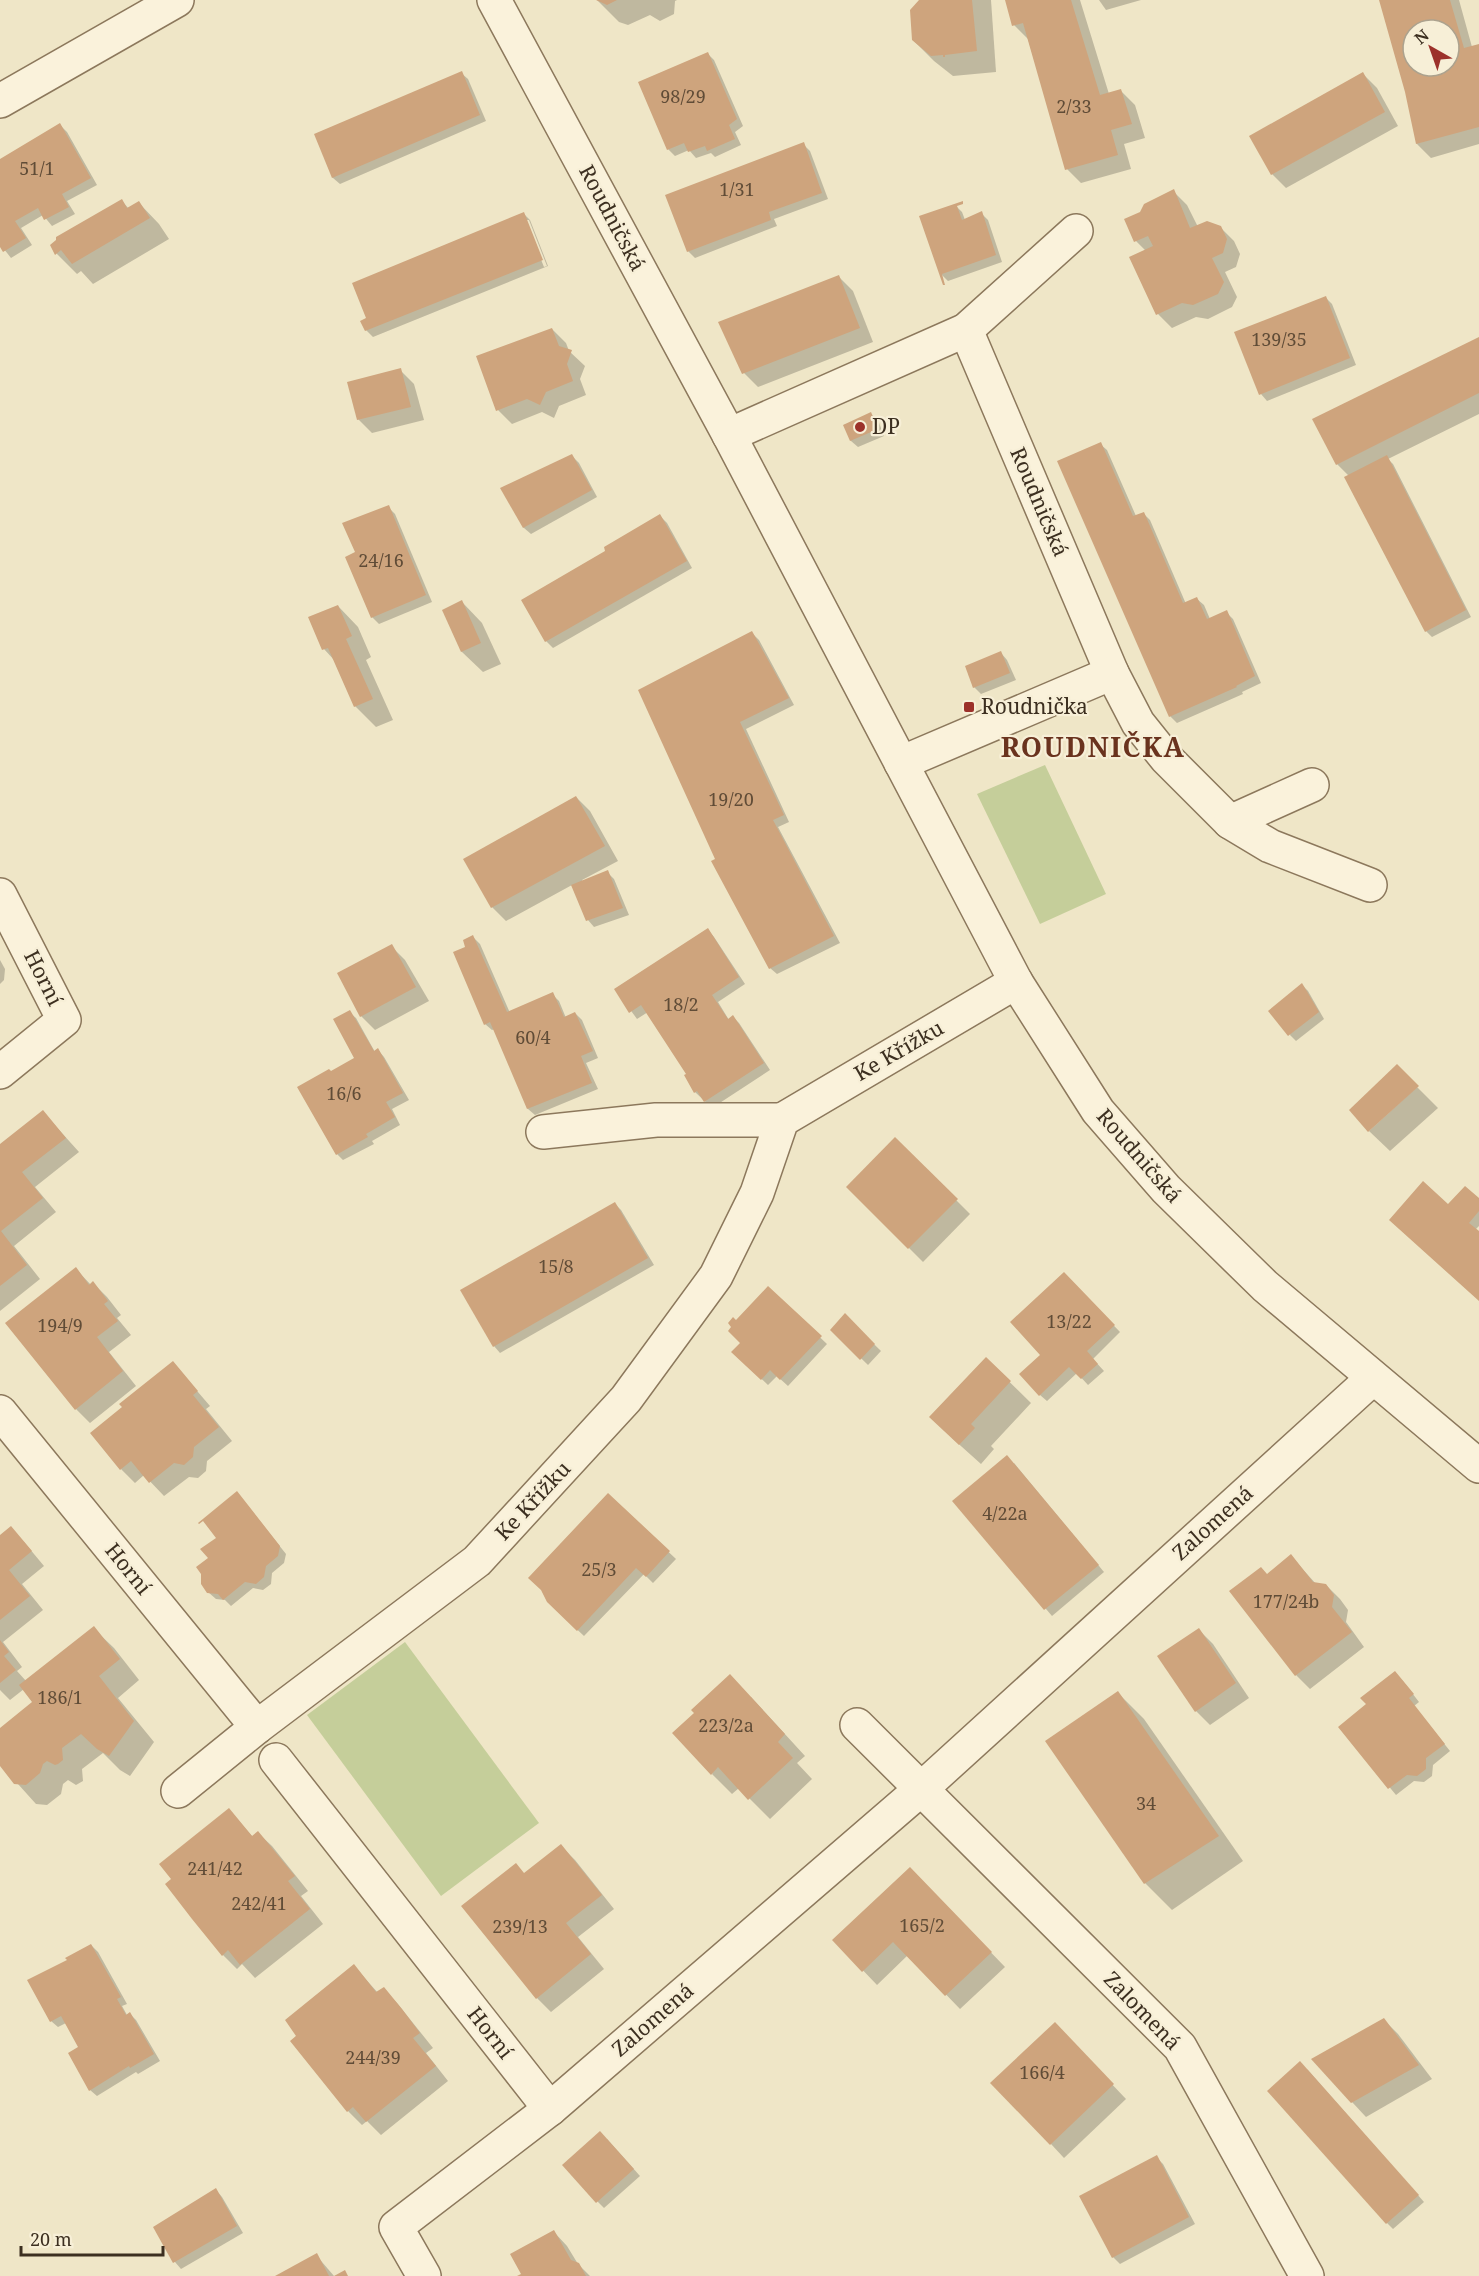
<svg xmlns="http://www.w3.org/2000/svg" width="1479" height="2276" font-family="'Noto Serif',serif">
<rect width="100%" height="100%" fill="#efe6c7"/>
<g fill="#c5ce9a">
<path d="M1045 765 1106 894 1040 924 977 794Z"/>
<path d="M405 1642 539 1823 441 1896 307 1715Z"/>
</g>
<g fill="#0003" fill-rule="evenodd">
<path d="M597 0H677L675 1 674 14 660 21 650 15 628 25 619 22Z"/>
<path d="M921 0H991L996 72 953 76 934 61 913 40Z"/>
<path d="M1007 0H1080L1109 94 1121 91 1135 105 1145 138 1124 144 1131 169 1081 183 1067 169 1028 39 1014 25Z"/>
<path d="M1099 0H1141L1106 10Z"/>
<path d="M1381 0H1459L1472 47 1479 46V144L1431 158 1417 144 1406 92ZM1413 30H1449V66H1413Z"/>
<path d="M707 53 714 60 743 126 735 132 741 145 715 157 711 153 696 158 689 150 675 156 668 149Z"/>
<path d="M461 73 468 79 486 121 340 184 333 178 316 135Z"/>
<path d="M1363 74 1377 88 1398 126 1286 188 1272 174Z"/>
<path d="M60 125 67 132 97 185 67 201 75 214 52 226 43 215 21 228 32 245 11 258 0 244V161Z"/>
<path d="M803 144 810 151 828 199 774 219 777 226 695 258 688 251Z"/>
<path d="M1173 191 1187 205 1198 227H1220L1234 241 1240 254 1236 267 1225 272 1237 297 1232 307 1208 319 1196 317 1172 328 1158 314 1131 258 1146 251 1136 241 1141 213Z"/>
<path d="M122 201 129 209 139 203 159 224 169 239 93 284 81 271 77 274 57 254 52 245Z"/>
<path d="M955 205 962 212 965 220 982 214 988 220 1002 262 948 281 941 274Z"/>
<path d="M524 214 530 220 548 266 373 337 366 330ZM525 220H529L547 266 544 267Z"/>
<path d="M839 277 853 291 873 342 758 387 744 373Z"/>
<path d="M1325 297 1332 304 1356 365 1267 401 1261 394Z"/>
<path d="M552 329 566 343 569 351 585 366 580 379 586 395 559 406 554 418 542 412 512 424 498 410Z"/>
<path d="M1479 338V414L1388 459 1393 464 1471 617 1432 637 1426 631 1349 476 1337 464Z"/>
<path d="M400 370 414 384 424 420 372 433 358 419Z"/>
<path d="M871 414 878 420 884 436 858 447 851 441 844 425Z"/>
<path d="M1100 444 1107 450 1136 516 1143 513 1150 520 1186 604 1197 599 1204 605 1210 619 1226 612 1233 619 1261 683 1242 692 1243 694 1177 723 1170 716Z"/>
<path d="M572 456 579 463 597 497 531 534 524 528 502 488Z"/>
<path d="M388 507 395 514 432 602 379 624 372 617 357 553Z"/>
<path d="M660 516 667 523 692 568 553 648 546 641 607 552Z"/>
<path d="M462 602 482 623 501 664 483 672 462 652 444 611Z"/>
<path d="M338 606 358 627 371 657 366 660 393 720 376 727 355 706 335 661 324 649Z"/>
<path d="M752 633 759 640 794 705 746 729 789 822 778 827 840 943 777 974 770 968 717 859Z"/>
<path d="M1001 653 1007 660 1016 680 981 694 974 687Z"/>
<path d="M576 797 590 811 618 861 582 880 583 882 607 872 614 879 629 915 594 927 588 920 572 885 506 921 492 907Z"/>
<path d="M708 930 714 937 745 984 718 1002 729 1020 733 1017 739 1023 770 1070 712 1108 695 1092 688 1075 648 1012 637 1019 616 990Z"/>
<path d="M473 937 480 944 510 1013 552 994 559 1001 566 1018 575 1013 582 1020 598 1058 586 1063 598 1089 535 1115 528 1109 495 1029 492 1030 485 1024Z"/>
<path d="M391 946 405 960 429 1001 375 1030 361 1016Z"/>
<path d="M0 960 5 969 4 980 0 984Z"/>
<path d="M1302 985 1308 991 1324 1019 1296 1041 1290 1035Z"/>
<path d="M349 1012 356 1018 375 1052 378 1050 384 1057 409 1100 392 1109 400 1125 372 1141 374 1144 343 1160 337 1154 331 1073 356 1058Z"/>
<path d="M1417 1087 1438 1108 1390 1151 1369 1131Z"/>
<path d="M43 1112 79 1152 35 1187 56 1212 14 1246 40 1279 0 1311V1146Z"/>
<path d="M895 1139 970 1214 923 1262 848 1187Z"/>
<path d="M1479 1200V1226L1475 1230 1479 1233V1300L1448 1206Z"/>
<path d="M615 1204 621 1210 654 1265 500 1353 494 1346Z"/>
<path d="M76 1269 91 1285 93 1283 107 1297 121 1315 117 1318 131 1335 109 1352 136 1386 90 1423 76 1409Z"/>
<path d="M1064 1274 1120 1332 1093 1359 1104 1371 1088 1385 1077 1373 1047 1401 1040 1395 1043 1355Z"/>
<path d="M768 1288 827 1344 788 1386 777 1376 768 1385 733 1352 742 1343 736 1322Z"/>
<path d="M845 1316 881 1351 868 1365 832 1330Z"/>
<path d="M986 1359 1031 1403 991 1446 994 1449 981 1464 952 1438Z"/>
<path d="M173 1363 210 1406 206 1409 232 1441 207 1461 206 1471 198 1478 189 1477 164 1496 144 1475 135 1483 121 1469Z"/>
<path d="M1014 1463 1104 1572 1052 1616 954 1501Z"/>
<path d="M608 1495 676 1559 653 1583 644 1574 584 1636 548 1602Z"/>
<path d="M243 1500 286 1554 284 1563 272 1573 271 1584 263 1590 253 1588 231 1606 225 1600 216 1599 208 1592 210 1558Z"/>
<path d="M0 1537 24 1542 44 1566 22 1584 43 1610 3 1642 22 1667 17 1671 26 1681 93 1628 114 1648 139 1680 118 1698 154 1742 130 1776 120 1770 103 1753 82 1769 83 1781 76 1785 68 1780 63 1784 61 1794 47 1805 36 1804 0 1764V1729L34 1702 24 1689 10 1700 0 1690Z"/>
<path d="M1291 1556 1316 1584 1326 1585 1340 1599 1348 1610 1346 1622 1364 1647 1310 1689 1296 1675 1231 1592 1267 1575Z"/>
<path d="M1199 1630 1213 1644 1249 1698 1210 1725 1196 1711Z"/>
<path d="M1402 1680 1419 1702 1414 1706 1450 1751 1433 1765 1432 1776 1424 1782 1414 1781 1396 1795 1340 1727Z"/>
<path d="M1118 1693 1144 1719 1243 1861 1172 1910 1145 1883Z"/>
<path d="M751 1697 805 1756 797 1763 812 1779 770 1819 739 1788 732 1794 712 1774Z"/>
<path d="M229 1810 253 1837 258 1833 272 1846 308 1891 301 1896 323 1924 255 1978 242 1964 237 1969 223 1955Z"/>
<path d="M561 1846 575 1860 614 1909 578 1937 604 1969 551 2012 537 1998 525 1875Z"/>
<path d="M924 1883 1005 1967 960 2009 908 1955 877 1985 834 1940Z"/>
<path d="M91 1945 98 1952 127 2004 122 2006 127 2015 130 2014 136 2020 160 2061 138 2074 136 2072 97 2096 90 2090 80 2048 66 2023 58 2027 51 2021 69 1961Z"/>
<path d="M354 1966 378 1993 383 1989 397 2003 433 2048 426 2053 448 2081 381 2135 367 2121 362 2125 348 2111 292 2041Z"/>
<path d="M1384 2020 1398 2034 1432 2079 1366 2117 1352 2102Z"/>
<path d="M1068 2038 1126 2099 1064 2158 1051 2144Z"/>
<path d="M1307 2069 1424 2202 1393 2229 1387 2223Z"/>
<path d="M607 2139 640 2176 604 2208 597 2201Z"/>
<path d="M1156 2157 1163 2164 1195 2224 1120 2264 1113 2257Z"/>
<path d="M216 2190 222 2197 243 2233 181 2269 175 2262 155 2227Z"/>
<path d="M554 2232 567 2246 578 2264 590 2276H521Z"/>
<path d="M316 2255 334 2276H278Z"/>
</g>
<g fill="#cea47d" fill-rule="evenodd">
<path d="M596 0H617L607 5Z"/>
<path d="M919 0H972L977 51 945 55V57H943V55L931 56 912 40 910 10Z"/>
<path d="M1005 0H1071L1100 95 1121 89 1132 124 1111 130 1118 155 1065 170 1023 23 1012 26Z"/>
<path d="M1379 0H1450L1464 48 1479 44V127L1416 144 1405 92ZM1413 30H1449V66H1413Z"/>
<path d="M708 52 737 119 729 125 735 139 707 151 705 146 688 152 684 143 667 150 638 82Z"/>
<path d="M462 71 480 115 332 178 314 134Z"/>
<path d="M1363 72 1385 112 1271 175 1249 136Z"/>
<path d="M60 123 91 178 62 194 69 207 44 220 38 208 15 221 26 238 3 252 0 247V159Z"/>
<path d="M804 142 822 193 769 212 771 220 687 252 665 195Z"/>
<path d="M1174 189 1190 228 1207 221 1221 226 1227 239 1223 253 1212 258 1224 282 1218 294 1193 305 1182 303 1156 315 1129 257 1153 246 1148 236 1134 242 1124 219 1140 212 1144 204Z"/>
<path d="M122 199 127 208 139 201 150 218 72 264 61 250 55 255 50 245 56 240V237Z"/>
<path d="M963 201V204L957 206 962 220 982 211 996 255 942 274 945 285H943L919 216Z"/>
<path d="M524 212 543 260 365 331 360 321 366 318 352 283Z"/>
<path d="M839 275 860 328 742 374 718 322Z"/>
<path d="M1326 296 1350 358 1259 395 1234 332Z"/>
<path d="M552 328 559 346 572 350 567 364 573 381 546 392 540 405 527 399 496 411 476 356Z"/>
<path d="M1479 337V393L1336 465 1312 419Z"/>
<path d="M401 368 411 407 357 420 347 382Z"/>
<path d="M871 412 878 429 850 441 843 425Z"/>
<path d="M1101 442 1133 516 1144 512 1183 603 1197 597 1207 619 1227 610 1255 676 1236 686 1237 687 1169 717 1057 461Z"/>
<path d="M572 454 592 490 523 528 500 488Z"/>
<path d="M1387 455 1466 610 1425 632 1344 477Z"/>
<path d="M389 505 426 595 371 618 345 557 355 552 342 523Z"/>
<path d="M660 514 687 561 545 642 521 600 605 551 604 547Z"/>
<path d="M462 600 481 643 461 652 442 610Z"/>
<path d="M338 605 352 636 346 639 373 699 354 707 328 648 322 650 308 617Z"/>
<path d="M752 631 789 698 740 722 784 815 773 820 834 936 769 969 711 861 715 859 638 690Z"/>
<path d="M1001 651 1010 673 973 688 965 666Z"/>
<path d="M576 796 605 846 491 908 463 859Z"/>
<path d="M608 870 623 908 586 921 571 885Z"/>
<path d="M708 928 739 977 712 995 728 1019 733 1015 764 1063 704 1102 697 1091 694 1093 684 1075 686 1074 641 1005 629 1013 614 989Z"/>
<path d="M473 935 507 1012 553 992 564 1017 575 1012 593 1051 581 1056 592 1083 527 1109 490 1022 484 1025 453 952 465 947 463 940Z"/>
<path d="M392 944 416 987 360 1017 337 973Z"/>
<path d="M1302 983 1319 1012 1288 1036 1268 1011Z"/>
<path d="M350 1010 374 1051 378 1048 403 1093 386 1102 395 1117 366 1134 368 1137 336 1155 297 1087 329 1069 331 1071 354 1058 333 1019Z"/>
<path d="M1397 1064 1419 1086 1368 1132 1349 1110Z"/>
<path d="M43 1110 66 1138 22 1172 43 1198 1 1231 27 1265 0 1286V1144Z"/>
<path d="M895 1137 958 1199 908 1249 846 1187Z"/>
<path d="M1423 1181 1448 1204 1465 1186 1479 1198V1211L1469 1223 1479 1231V1301L1389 1220Z"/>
<path d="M615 1202 648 1258 493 1347 460 1290Z"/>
<path d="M76 1267 89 1285 93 1281 108 1301 104 1304 118 1321 97 1337 123 1371 75 1410 5 1323Z"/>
<path d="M1064 1272 1115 1325 1087 1351 1098 1364 1081 1379 1069 1367 1039 1396 1019 1374 1040 1355 1010 1322Z"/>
<path d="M768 1286 822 1336 780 1380 770 1370 761 1380 731 1352 740 1343 728 1331 731 1327 728 1323 733 1317 736 1320Z"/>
<path d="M845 1313 875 1344 860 1360 830 1330Z"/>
<path d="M986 1357 1011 1381 971 1424 975 1428 959 1445 929 1417Z"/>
<path d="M173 1361 198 1391 193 1395 219 1427 194 1447 193 1457 184 1465 174 1463 149 1483 131 1461 120 1470 90 1433 122 1407 119 1404Z"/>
<path d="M1007 1455 1099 1565 1044 1610 952 1501Z"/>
<path d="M237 1491 280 1546 278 1556 266 1566 264 1577 256 1584 245 1582 223 1600 218 1594 207 1593 201 1584V1574L196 1567 208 1558 200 1549 216 1538 203 1521 199 1524 198 1523Z"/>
<path d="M608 1493 670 1551 646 1577 636 1568 577 1631 547 1602 541 1590 528 1578Z"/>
<path d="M11 1526 32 1551 9 1570 30 1596 0 1620V1535Z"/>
<path d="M1291 1554 1313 1582 1326 1584 1334 1595 1332 1607 1352 1632 1295 1676 1229 1591 1261 1567 1267 1574Z"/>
<path d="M94 1626 120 1659 99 1676 134 1721 109 1756 97 1749 81 1734 62 1748 63 1760 58 1764 55 1765 47 1761 43 1764 40 1773 26 1785 14 1784 0 1766V1728L32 1702 19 1685Z"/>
<path d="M1199 1628 1236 1683 1195 1712 1157 1656Z"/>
<path d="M0 1640 9 1652 4 1656 16 1670 0 1683Z"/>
<path d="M1395 1671 1414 1694 1409 1698 1445 1744 1426 1758V1769L1417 1776 1407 1775 1388 1789 1338 1727 1366 1704 1360 1698Z"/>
<path d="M730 1674 785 1734 778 1742 793 1758 748 1800 718 1767 711 1775 672 1733 694 1713 691 1710Z"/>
<path d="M1118 1691 1219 1836 1144 1884 1045 1741Z"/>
<path d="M229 1808 252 1836 258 1831 295 1876 288 1881 310 1909 240 1965 228 1950 222 1956 192 1919 165 1884 171 1879 159 1864Z"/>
<path d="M561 1844 602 1895 566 1923 591 1954 536 1999 461 1906 516 1863 524 1873Z"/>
<path d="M910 1867 992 1952 945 1996 893 1942 862 1972 832 1940Z"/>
<path d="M91 1944 121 1997 117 1999 126 2015 130 2012 154 2054 130 2068 129 2066 89 2091 68 2053 78 2047 61 2016 50 2022 27 1980 67 1960 65 1958Z"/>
<path d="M354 1964 376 1992 384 1987 402 2009 420 2033 413 2038 436 2066 366 2122 353 2107 347 2112 290 2041 296 2036 285 2020Z"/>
<path d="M1384 2018 1419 2065 1351 2103 1311 2059Z"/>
<path d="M1055 2022 1114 2084 1050 2145 990 2083Z"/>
<path d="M1300 2061 1419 2195 1386 2224 1267 2091Z"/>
<path d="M600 2131 634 2169 596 2203 562 2165Z"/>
<path d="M1157 2155 1189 2217 1112 2258 1079 2196Z"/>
<path d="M216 2188 237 2226 173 2263 153 2227Z"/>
<path d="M554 2230 571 2260 579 2263 586 2276H517L521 2274 510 2254Z"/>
<path d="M317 2253 329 2276H275Z"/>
<path d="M345 2270 348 2276H334Z"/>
</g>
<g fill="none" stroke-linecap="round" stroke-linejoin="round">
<g stroke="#8c785c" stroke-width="36">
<g id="minor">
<path d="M494 0 729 435 1016 982 1098 1111 1166 1189 1265 1286 1479 1466"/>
<path d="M0 101 177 0"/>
<path d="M966 330 1112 673 1138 723 1166 758 1230 822 1270 846 1370 885"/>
<path d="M729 435 966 330 1076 231"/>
<path d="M901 763 1112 673"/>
<path d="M1230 822 1312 785"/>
<path d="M0 895 64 1020 0 1072"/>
<path d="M543 1132 656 1120H782"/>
<path d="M0 1412 257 1727"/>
<path d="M857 1725 1180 2047 1307 2276"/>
<path d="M276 1760 550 2109"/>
<path d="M178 1791 257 1727 477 1561 626 1399 716 1276 757 1193 782 1120 1016 982"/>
<path d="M424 2276 396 2227 550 2109 920 1790 1373 1378"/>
</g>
</g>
<use href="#minor" stroke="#faf2db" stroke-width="33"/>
</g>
<g fill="#9c312a" stroke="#f7efd7" stroke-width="2">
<circle cx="860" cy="427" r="6"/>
<rect x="963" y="701" width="12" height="12" rx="3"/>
</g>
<g text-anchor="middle" stroke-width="4.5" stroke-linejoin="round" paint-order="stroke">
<g font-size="18" fill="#604c37">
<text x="683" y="103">98/29</text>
<text x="1074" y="113">2/33</text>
<text x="37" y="175">51/1</text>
<text x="737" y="196">1/31</text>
<text x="1279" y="346">139/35</text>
<text x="381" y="567">24/16</text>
<text x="731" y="806">19/20</text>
<text x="681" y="1011">18/2</text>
<text x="533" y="1044">60/4</text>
<text x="344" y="1100">16/6</text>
<text x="556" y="1273">15/8</text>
<text x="1069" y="1328">13/22</text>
<text x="60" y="1332">194/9</text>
<text x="1005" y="1520">4/22a</text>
<text x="599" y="1576">25/3</text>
<text x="1286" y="1608">177/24b</text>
<text x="60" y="1704">186/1</text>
<text x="726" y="1732">223/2a</text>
<text x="1146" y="1810">34</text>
<text x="215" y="1875">241/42</text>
<text x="259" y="1910">242/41</text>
<text x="922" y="1932">165/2</text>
<text x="520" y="1933">239/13</text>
<text x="373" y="2064">244/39</text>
<text x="1042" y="2079">166/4</text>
</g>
<g font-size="21" fill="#3c2f20" stroke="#f7efd7">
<text transform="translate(612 218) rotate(62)" y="7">Roudničská</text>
<text transform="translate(1039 502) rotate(67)" y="7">Roudničská</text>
<text transform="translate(43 978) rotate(63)" y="7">Horní</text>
<text transform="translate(899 1051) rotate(-30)" y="7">Ke Křížku</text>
<text transform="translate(1139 1156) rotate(49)" y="7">Roudničská</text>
<text transform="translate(533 1501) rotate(-47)" y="7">Ke Křížku</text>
<text transform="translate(1213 1523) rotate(-42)" y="7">Zalomená</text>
<text transform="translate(128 1569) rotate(51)" y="7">Horní</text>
<text transform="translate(1142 2011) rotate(46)" y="7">Zalomená</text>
<text transform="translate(653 2020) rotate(-41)" y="7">Zalomená</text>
<text transform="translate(490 2033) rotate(52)" y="7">Horní</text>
</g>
<g font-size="21" fill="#3c2f20" stroke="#f7efd7" text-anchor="start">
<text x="872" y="434">DP</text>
<text x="981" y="714">Roudnička</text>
</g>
<g font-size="27" font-weight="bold" letter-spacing="1.5" fill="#6a331e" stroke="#f7efd7">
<text x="1093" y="757">ROUDNIČKA</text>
</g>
</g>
<g transform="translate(1431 48) rotate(320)"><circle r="28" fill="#f7efd7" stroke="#aca28e" stroke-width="1.5"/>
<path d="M0-4.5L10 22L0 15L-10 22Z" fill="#9c312a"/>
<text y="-9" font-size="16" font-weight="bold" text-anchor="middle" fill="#3c2f20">N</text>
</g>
<path d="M21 2246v9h142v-9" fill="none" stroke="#3c2f20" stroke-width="3"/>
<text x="30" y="2246" font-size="18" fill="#3c2f20" stroke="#f7efd7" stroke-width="4.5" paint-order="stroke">20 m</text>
</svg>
